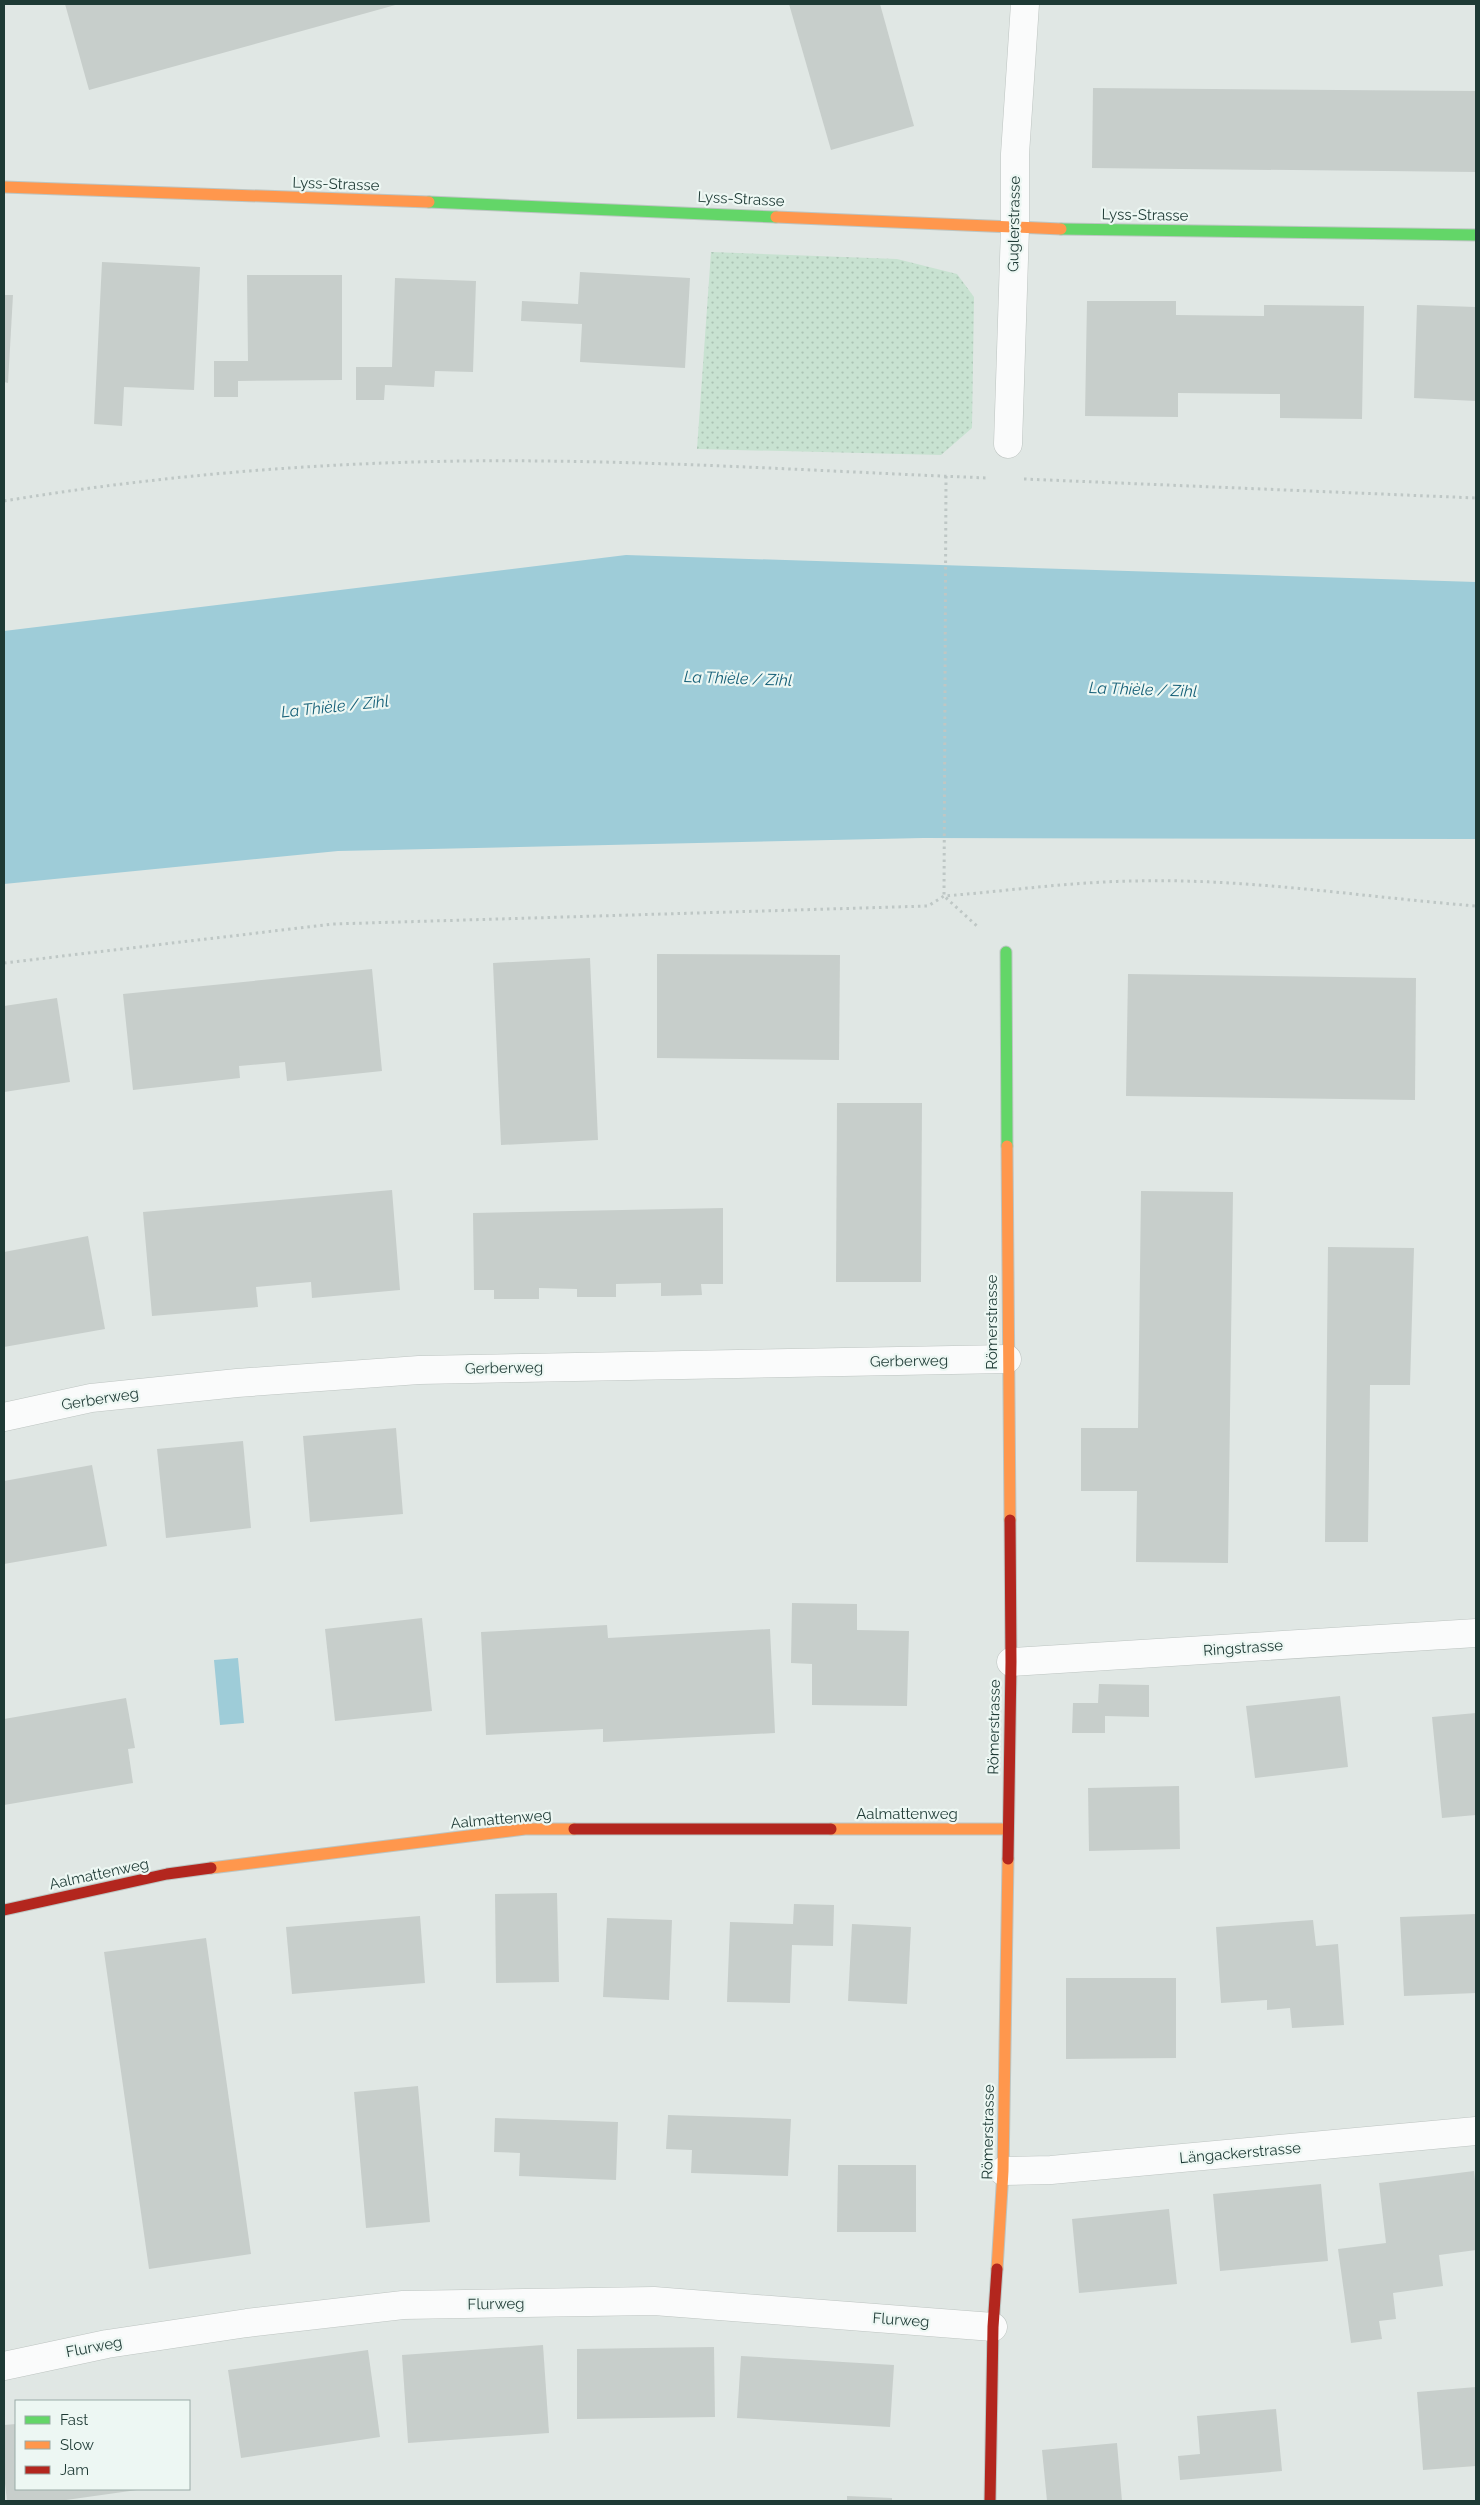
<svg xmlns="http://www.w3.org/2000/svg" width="1480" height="2505" font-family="Raleway,sans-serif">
<defs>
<pattern id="park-dots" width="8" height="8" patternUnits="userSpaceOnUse" patternTransform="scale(1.25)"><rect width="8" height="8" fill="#c8e2d1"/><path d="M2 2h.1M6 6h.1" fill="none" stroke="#abc3b4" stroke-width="1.8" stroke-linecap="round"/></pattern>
</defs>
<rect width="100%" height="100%" fill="#e0e7e4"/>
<path fill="url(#park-dots)" d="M711 252 897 259 957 274 974 297 972 428 941 455 697 449Z"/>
<g fill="#9eccd8">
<path d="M626 555 1476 582V839L923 838 338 851 4 884V631Z"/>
<path d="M238 1658 244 1723 220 1725 214 1660Z"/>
</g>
<g fill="#c7cecb">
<path d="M65 4H399L89 90Z"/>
<path d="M789 4H880L914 126 831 150Z"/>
<path d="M1093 88 1476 91V172L1092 168Z"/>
<path d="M102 262 200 267 194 390 124 387 122 426 94 424Z"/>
<path d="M580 272 690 278 685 368 580 362 582 324 521 321 522 301 578 304Z"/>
<path d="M247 275H342V380L238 381V397H214V361H248Z"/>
<path d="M395 278 476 281 473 372 435 371 434 387 385 385 384 400H356V367H392Z"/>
<path d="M4 295H13L8 383 4 382Z"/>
<path d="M1087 301H1176V315L1264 316V305L1364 306 1362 419 1280 418V394L1178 393V417L1085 416Z"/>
<path d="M1417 305 1476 307V401L1414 398Z"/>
<path d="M657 954 840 955 839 1060 657 1058Z"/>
<path d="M590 958 598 1140 501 1145 493 963Z"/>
<path d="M372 969 382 1071 287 1081 285 1062 239 1066 240 1078 133 1090 123 994Z"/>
<path d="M1128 974 1416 978 1415 1100 1126 1096Z"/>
<path d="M57 998 70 1082 4 1092V1006Z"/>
<path d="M837 1103H922L921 1282H836Z"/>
<path d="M392 1190 400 1290 312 1298 311 1282 256 1287 258 1307 152 1316 143 1212Z"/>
<path d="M1141 1191 1233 1192 1228 1563 1136 1562 1137 1491H1081V1428H1138Z"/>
<path d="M723 1208V1284H701L702 1295 661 1296V1283L616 1284V1297H577V1289L539 1288V1299H494V1290H474L473 1213Z"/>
<path d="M88 1236 105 1329 4 1347V1252Z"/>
<path d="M1328 1247 1414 1248 1410 1385H1370L1368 1542H1325Z"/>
<path d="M396 1428 403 1514 310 1522 303 1436Z"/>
<path d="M243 1441 251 1528 166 1538 157 1449Z"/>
<path d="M92 1465 107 1546 4 1564V1481Z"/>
<path d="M792 1603 857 1604V1630L909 1631 907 1706 812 1705V1664L791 1663Z"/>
<path d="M422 1618 432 1711 335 1721 325 1629Z"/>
<path d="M607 1625 608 1638 770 1629 775 1733 603 1742V1729L486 1735 481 1632Z"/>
<path d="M1099 1684 1149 1685V1717L1105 1716V1733H1072L1073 1703H1098Z"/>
<path d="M1340 1696 1348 1767 1255 1778 1246 1706Z"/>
<path d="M126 1698 135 1748 128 1749 133 1783 4 1805V1719Z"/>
<path d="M1476 1713V1815L1442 1818 1432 1717Z"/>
<path d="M1179 1786 1180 1849 1089 1851 1088 1788Z"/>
<path d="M557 1893 559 1982 496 1983 495 1894Z"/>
<path d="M794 1904 834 1905 833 1946 792 1945 790 2003 727 2002 730 1922 793 1924Z"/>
<path d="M1476 1914V1993L1404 1996 1400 1917Z"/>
<path d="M420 1916 425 1983 292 1994 286 1927Z"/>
<path d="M607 1918 672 1920 669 2000 603 1997Z"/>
<path d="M1313 1920 1316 1946 1338 1944 1344 2025 1292 2028 1290 2008 1267 2010V2000L1221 2003 1216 1927Z"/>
<path d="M852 1924 911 1927 907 2004 848 2001Z"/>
<path d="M206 1938 251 2254 149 2269 104 1952Z"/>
<path d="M1066 1978H1176V2058L1066 2059Z"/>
<path d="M418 2086 430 2222 366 2228 354 2092Z"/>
<path d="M668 2115 791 2119 788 2176 691 2173 692 2150 666 2149Z"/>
<path d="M495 2118 618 2122 616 2180 519 2176 520 2153 494 2152Z"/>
<path d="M838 2165H916V2232H837Z"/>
<path d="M1474 2171 1476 2191V2250L1439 2255 1443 2286 1393 2293 1396 2319 1379 2321 1382 2339 1351 2343 1338 2249 1386 2243 1379 2183Z"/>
<path d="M1321 2184 1328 2261 1220 2271 1213 2194Z"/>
<path d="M1169 2209 1177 2284 1079 2293 1072 2219Z"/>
<path d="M543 2345 549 2433 408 2443 402 2355Z"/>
<path d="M714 2347 715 2417 577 2419V2349Z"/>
<path d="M368 2350 380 2437 241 2458 228 2370Z"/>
<path d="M741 2356 894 2365 890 2427 737 2418Z"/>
<path d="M1476 2387V2466L1423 2470 1417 2392Z"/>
<path d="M1276 2409 1282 2471 1180 2480 1178 2456 1200 2454 1197 2416Z"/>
<path d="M16 2424V2489L137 2490 59 2501H7L4 2475V2425Z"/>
<path d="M1117 2443 1122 2501H1047L1042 2450Z"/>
<path d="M847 2496 892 2498V2501H847Z"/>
</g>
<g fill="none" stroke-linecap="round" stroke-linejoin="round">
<g stroke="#bdc4c1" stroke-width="29">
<g id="street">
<path d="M1008 444 1015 228V154L1025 4"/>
<path d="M4 1417 91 1398 237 1383 419 1370 1007 1359"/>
<path d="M1011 1662 1476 1633"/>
<path d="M1003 2171 1051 2170 1476 2131"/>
<path d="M4 2366 107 2344 247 2323 403 2305 654 2301 993 2327"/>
</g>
</g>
<g stroke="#bcc5c2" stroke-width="13">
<g id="fast">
<path d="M429 202 776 217"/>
<path d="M1061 229 1476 235"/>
<path d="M1006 952 1007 1146"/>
</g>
</g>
<g stroke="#bcc5c2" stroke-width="13">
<g id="slow">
<path d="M4 187 429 202"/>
<path d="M776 217 1061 229"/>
<path d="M1007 1146 1010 1520"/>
<path d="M831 1829H1007"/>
<path d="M211 1868 525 1829H574"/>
<path d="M997 2269 1003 2171 1008 1859"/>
</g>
</g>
<g stroke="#bcc5c2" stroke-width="13">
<g id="jam">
<path d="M574 1829H831"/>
<path d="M1008 1859 1011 1662 1010 1520"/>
<path d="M4 1910 167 1874 211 1868"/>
<path d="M990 2501 993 2327 997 2269"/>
</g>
</g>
<g stroke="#bec7c5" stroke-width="3" stroke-dasharray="2.5 4" stroke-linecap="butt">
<path d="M946 476 944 896 978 927"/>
<path d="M1024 479 1476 498"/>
<path d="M4 501C155 476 310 463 463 461 638 459 813 471 988 478"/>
<path d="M4 963 333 924 928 906 944 896C1007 891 1070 882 1133 881 1248 878 1362 897 1476 906"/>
</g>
<use href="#street" stroke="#fafbfb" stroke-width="28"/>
<use href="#fast" stroke="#63d668" stroke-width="11"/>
<use href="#slow" stroke="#ff974d" stroke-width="11"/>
<use href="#jam" stroke="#b3261e" stroke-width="11"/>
</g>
<g text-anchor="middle" stroke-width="4.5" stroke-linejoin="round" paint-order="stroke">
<g font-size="15" fill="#1e3a35" stroke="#edf7f3">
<text transform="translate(336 184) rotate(2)" y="5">Lyss-Strasse</text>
<text transform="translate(741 199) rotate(3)" y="5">Lyss-Strasse</text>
<text transform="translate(1145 215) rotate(1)" y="5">Lyss-Strasse</text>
<text transform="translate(1014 224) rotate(-89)" y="5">Guglerstrasse</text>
<text transform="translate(992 1322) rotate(-90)" y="5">Römerstrasse</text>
<text transform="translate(909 1361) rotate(-1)" y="5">Gerberweg</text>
<text transform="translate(504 1368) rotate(-1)" y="5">Gerberweg</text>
<text transform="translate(100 1399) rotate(-9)" y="5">Gerberweg</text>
<text transform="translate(1243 1648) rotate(-4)" y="5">Ringstrasse</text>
<text transform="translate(994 1727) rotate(-89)" y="5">Römerstrasse</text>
<text x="907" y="1819">Aalmattenweg</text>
<text transform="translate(501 1819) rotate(-5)" y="5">Aalmattenweg</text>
<text transform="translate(99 1874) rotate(-12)" y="5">Aalmattenweg</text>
<text transform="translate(988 2132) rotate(-89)" y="5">Römerstrasse</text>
<text transform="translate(1240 2153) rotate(-5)" y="5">Längackerstrasse</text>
<text transform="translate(496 2304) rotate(-1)" y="5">Flurweg</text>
<text transform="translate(901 2320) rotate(4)" y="5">Flurweg</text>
<text transform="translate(94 2347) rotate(-11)" y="5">Flurweg</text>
</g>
<g font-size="16" font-style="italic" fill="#166078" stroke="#edf7f3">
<text transform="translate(738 678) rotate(2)" y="6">La Thièle / Zihl</text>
<text transform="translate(1143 689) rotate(2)" y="6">La Thièle / Zihl</text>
<text transform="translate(335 706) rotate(-6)" y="6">La Thièle / Zihl</text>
</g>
</g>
<rect width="1480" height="2505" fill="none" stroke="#1e3a35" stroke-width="10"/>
<rect x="15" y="2400" width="175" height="90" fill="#edf7f3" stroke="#9aaba7"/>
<rect x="25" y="2416" width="25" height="8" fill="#63d668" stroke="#9aaba7"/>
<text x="60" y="2425" font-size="15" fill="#1e3a35">Fast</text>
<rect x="25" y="2441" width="25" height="8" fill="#ff974d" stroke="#9aaba7"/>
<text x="60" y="2450" font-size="15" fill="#1e3a35">Slow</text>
<rect x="25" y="2466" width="25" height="8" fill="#b3261e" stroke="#9aaba7"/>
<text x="60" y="2475" font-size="15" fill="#1e3a35">Jam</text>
</svg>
